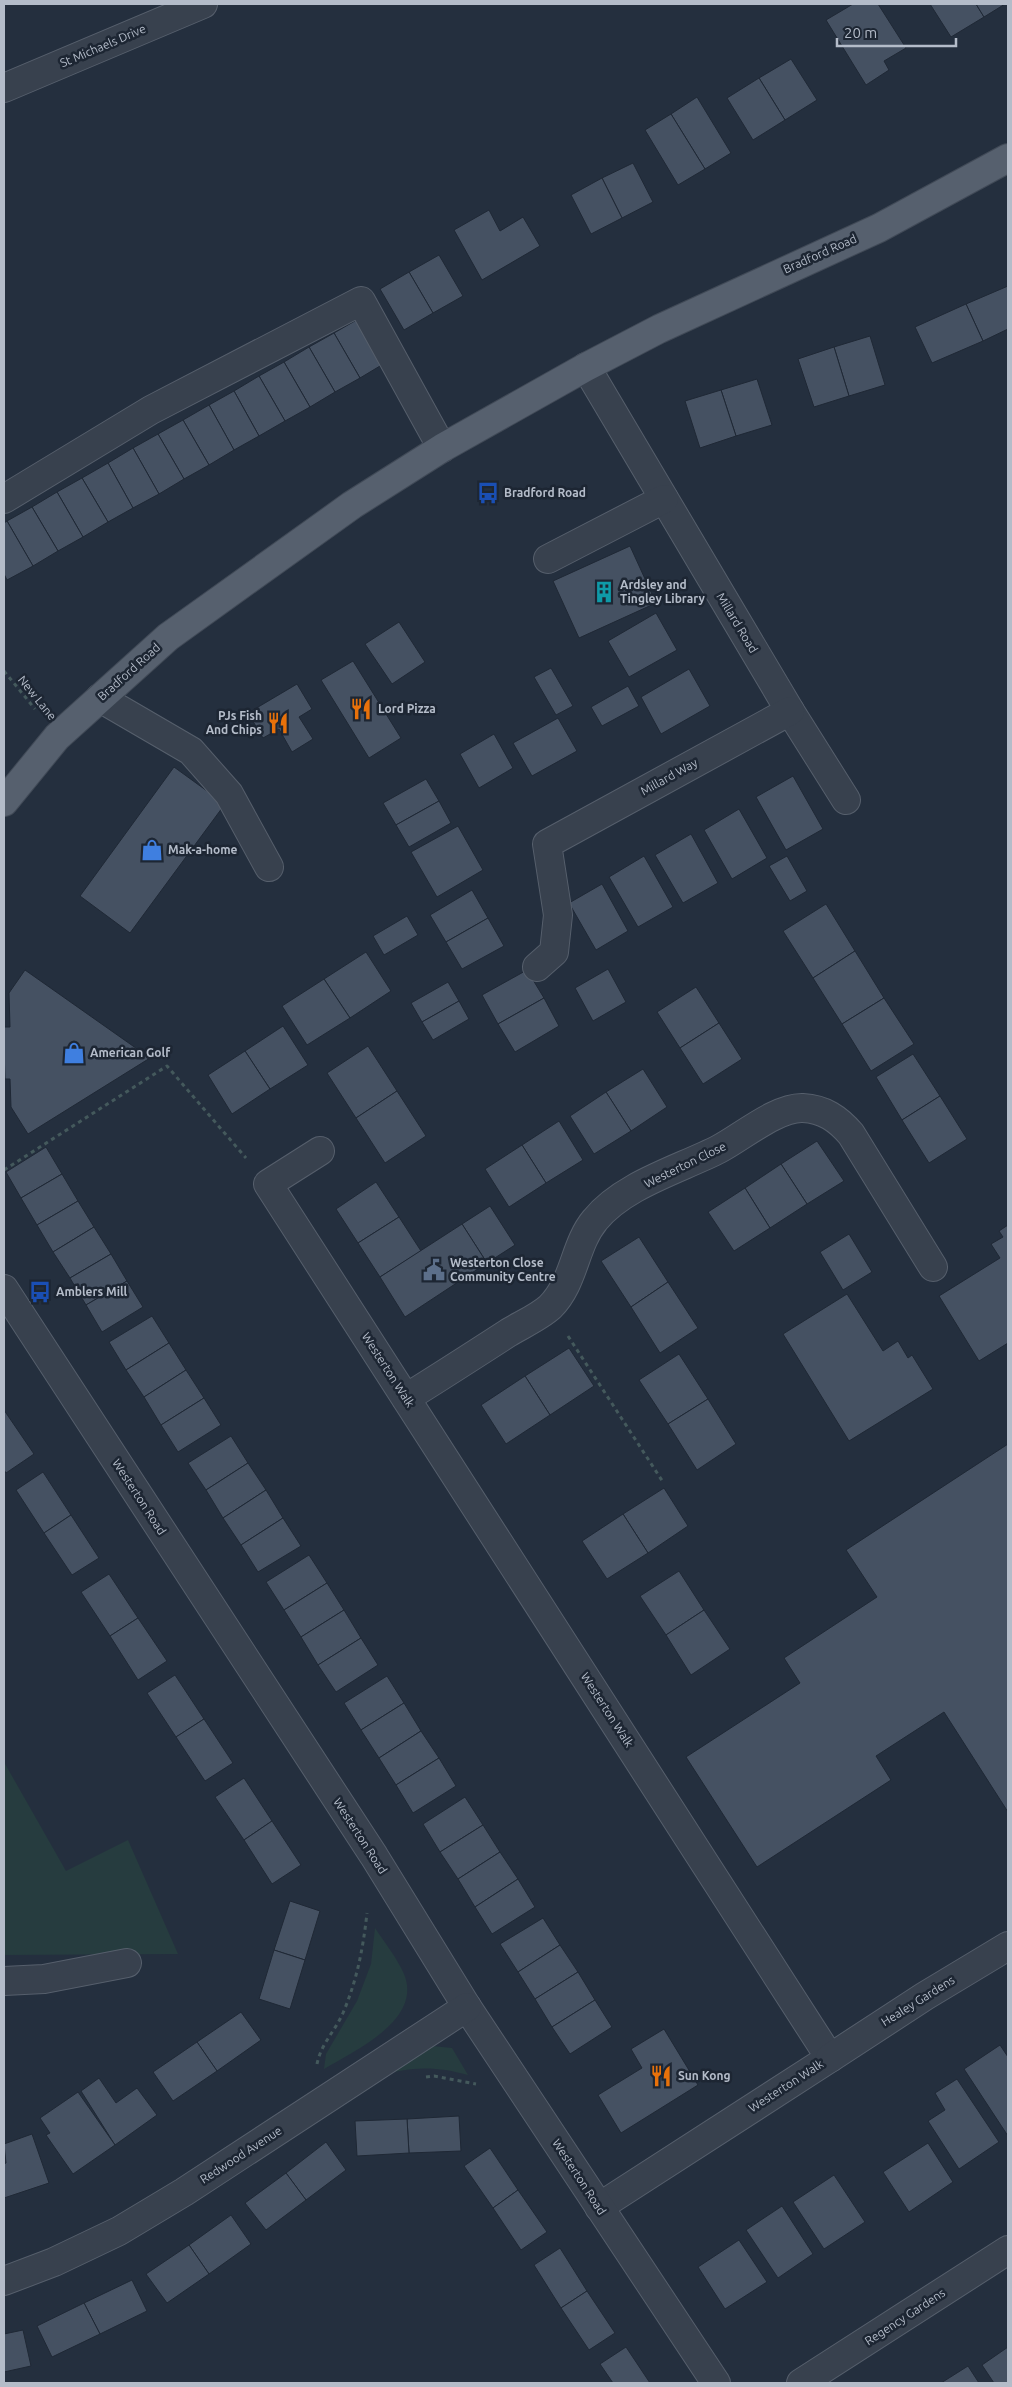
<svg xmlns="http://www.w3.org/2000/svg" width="1012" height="2387" font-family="Ubuntu,sans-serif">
<rect width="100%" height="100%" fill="#242f3e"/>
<g fill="#263c3f">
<path d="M4 1762 66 1871 128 1840 178 1954 4 1955Z"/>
<path d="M375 1928C385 1943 397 1958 404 1974 423 2020 354 2051 324 2069L326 2054 357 2001 371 1964Z"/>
<path d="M422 2045 452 2048 468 2075C433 2065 409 2067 374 2077Z"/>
</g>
<g fill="#455162" stroke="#1f2835">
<path d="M853 4H878L906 48 884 61 889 70 866 85 826 20Z"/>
<path d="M930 4H976L984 17 951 37Z"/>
<path d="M976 4H1005L984 17Z"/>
<path d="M791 59 817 100 785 120 759 78Z"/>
<path d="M759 78 785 120 753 140 727 98Z"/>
<path d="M697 97 731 153 705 169 671 114Z"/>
<path d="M671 114 705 169 678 185 645 130Z"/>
<path d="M633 163 653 202 622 218 602 178Z"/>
<path d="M602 178 622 218 591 234 571 195Z"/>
<path d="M489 210 500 231 523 217 540 246 482 280 454 230Z"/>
<path d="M439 255 463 296 433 313 409 272Z"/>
<path d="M409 272 433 313 404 330 380 289Z"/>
<path d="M1008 286V329L983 341 966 304Z"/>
<path d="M966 304 983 341 932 363 915 327Z"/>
<path d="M360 318 385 363 360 378 334 333Z"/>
<path d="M334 333 360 378 335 392 309 347Z"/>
<path d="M870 336 885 385 849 396 834 347Z"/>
<path d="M309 347 335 392 310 407 284 362Z"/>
<path d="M834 347 849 396 814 407 798 359Z"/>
<path d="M284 362 310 407 285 421 259 376Z"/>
<path d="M259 376 285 421 259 436 234 391Z"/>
<path d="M757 379 772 425 736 436 721 390Z"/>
<path d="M721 390 736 436 700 448 685 401Z"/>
<path d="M234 391 259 436 234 450 209 405Z"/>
<path d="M209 405 234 450 209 465 183 420Z"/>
<path d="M183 420 209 465 184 479 158 434Z"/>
<path d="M158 434 184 479 159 494 133 448Z"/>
<path d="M133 448 159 494 133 508 108 463Z"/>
<path d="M108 463 133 508 108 522 82 478Z"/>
<path d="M82 478 108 522 83 537 57 492Z"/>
<path d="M57 492 83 537 58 551 32 507Z"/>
<path d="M32 507 58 551 33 566 7 521Z"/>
<path d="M7 521 33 566 7 580 4 574V523Z"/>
<path d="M630 546 656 603 579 638 553 581Z"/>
<path d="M656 613 677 650 629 677 608 641Z"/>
<path d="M399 622 425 662 392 684 365 644Z"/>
<path d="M353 661 401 738 369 758 321 680Z"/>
<path d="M551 668 573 706 556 715 534 677Z"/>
<path d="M689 669 710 706 661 734 641 697Z"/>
<path d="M297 684 312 709 299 717 313 739 292 752 279 729 263 738 248 713Z"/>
<path d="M628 686 639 706 602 726 591 707Z"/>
<path d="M558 718 577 751 532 776 513 743Z"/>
<path d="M494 734 513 768 479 788 460 754Z"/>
<path d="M174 767 225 804 130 933 80 896Z"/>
<path d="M793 776 823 829 786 850 756 797Z"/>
<path d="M426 779 439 801 396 825 383 803Z"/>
<path d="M439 801 451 823 409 847 396 825Z"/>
<path d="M739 809 767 858 732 879 704 830Z"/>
<path d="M458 826 483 870 437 897 411 852Z"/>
<path d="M691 834 718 883 683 903 655 855Z"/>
<path d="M644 856 673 907 638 927 609 877Z"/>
<path d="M787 856 807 891 790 901 769 866Z"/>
<path d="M602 884 628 931 596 950 569 903Z"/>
<path d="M472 890 488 918 446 942 430 915Z"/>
<path d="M826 904 855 951 813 978 783 931Z"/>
<path d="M407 916 418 935 384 955 373 936Z"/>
<path d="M488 918 504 946 462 969 446 942Z"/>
<path d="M855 951 884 998 842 1024 813 978Z"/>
<path d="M366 952 391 991 350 1018 324 979Z"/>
<path d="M608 969 626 1002 593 1021 575 988Z"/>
<path d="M25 970 150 1058 28 1134 11 1107 10 1079H5L4 1049V1027H10L9 993Z"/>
<path d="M527 970 544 998 498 1024 482 995Z"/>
<path d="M324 979 350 1018 307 1045 282 1006Z"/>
<path d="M448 982 459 1001 422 1022 411 1003Z"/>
<path d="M696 987 719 1023 680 1048 657 1012Z"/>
<path d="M544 998 559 1026 515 1052 498 1024Z"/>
<path d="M884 998 914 1044 871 1071 842 1024Z"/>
<path d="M459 1001 469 1019 433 1040 422 1022Z"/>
<path d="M719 1023 742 1059 703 1084 680 1048Z"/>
<path d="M283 1026 308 1065 270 1089 245 1051Z"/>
<path d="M368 1046 397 1091 356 1118 327 1073Z"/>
<path d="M245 1051 270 1089 232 1114 208 1075Z"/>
<path d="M913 1054 940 1096 902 1120 876 1077Z"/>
<path d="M643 1069 667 1107 631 1131 606 1092Z"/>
<path d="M397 1091 426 1136 385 1163 356 1118Z"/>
<path d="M606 1092 631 1131 594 1154 570 1116Z"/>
<path d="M940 1096 967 1139 929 1163 902 1120Z"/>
<path d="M559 1121 583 1160 546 1183 522 1145Z"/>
<path d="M817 1141 844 1181 807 1204 781 1164Z"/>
<path d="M522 1145 546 1183 509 1207 485 1169Z"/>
<path d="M46 1147 62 1174 21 1198 6 1172Z"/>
<path d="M781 1164 807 1204 770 1228 745 1188Z"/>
<path d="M62 1174 78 1201 37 1225 21 1198Z"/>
<path d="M376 1182 399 1217 358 1243 336 1209Z"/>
<path d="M745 1188 770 1228 734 1251 708 1212Z"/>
<path d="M78 1201 94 1227 53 1252 37 1225Z"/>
<path d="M490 1206 515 1245 487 1263 462 1224Z"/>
<path d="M399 1217 421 1251 380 1277 358 1243Z"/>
<path d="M462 1224 487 1263 405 1317 380 1277Z"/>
<path d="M1008 1225V1343L979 1361 939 1296 1000 1258 991 1244 1003 1237 999 1231Z"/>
<path d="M94 1227 111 1254 70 1278 53 1252Z"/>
<path d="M849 1234 872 1272 843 1290 820 1252Z"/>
<path d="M639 1237 668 1282 631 1307 601 1261Z"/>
<path d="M111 1254 127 1281 86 1305 70 1278Z"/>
<path d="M127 1281 143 1307 102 1332 86 1305Z"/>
<path d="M668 1282 698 1328 660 1353 631 1307Z"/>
<path d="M847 1294 883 1351 898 1341 908 1358 912 1355 933 1389 849 1441 783 1334Z"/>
<path d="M152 1316 169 1343 126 1370 109 1342Z"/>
<path d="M169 1343 186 1370 144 1397 126 1370Z"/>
<path d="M569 1348 594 1386 550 1415 525 1376Z"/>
<path d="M679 1354 708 1399 668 1424 639 1380Z"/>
<path d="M186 1370 204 1398 161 1425 144 1397Z"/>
<path d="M525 1376 550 1415 506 1444 481 1405Z"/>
<path d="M204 1398 221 1425 178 1452 161 1425Z"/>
<path d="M708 1399 736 1444 697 1470 668 1424Z"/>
<path d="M4 1410 34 1454 6 1473 4 1470Z"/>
<path d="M231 1436 248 1463 206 1490 188 1463Z"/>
<path d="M1008 1444V1812L944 1712 876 1756 891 1780 757 1867 686 1757 800 1683 784 1658 877 1597 846 1550Z"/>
<path d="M248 1463 266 1490 223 1518 206 1490Z"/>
<path d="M43 1472 71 1515 44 1533 16 1490Z"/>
<path d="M664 1488 688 1526 648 1553 623 1514Z"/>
<path d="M266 1490 283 1518 241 1545 223 1518Z"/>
<path d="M623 1514 648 1553 607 1579 582 1541Z"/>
<path d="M71 1515 99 1558 72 1575 44 1533Z"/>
<path d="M283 1518 301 1546 258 1572 241 1545Z"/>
<path d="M309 1555 327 1583 284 1610 266 1582Z"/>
<path d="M679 1571 704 1610 666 1635 640 1596Z"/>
<path d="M109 1574 138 1618 110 1636 81 1592Z"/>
<path d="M327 1583 344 1610 301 1637 284 1610Z"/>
<path d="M344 1610 361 1638 318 1665 301 1637Z"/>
<path d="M704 1610 730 1649 691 1675 666 1635Z"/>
<path d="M138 1618 167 1661 138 1680 110 1636Z"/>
<path d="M361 1638 378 1665 336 1692 318 1665Z"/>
<path d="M175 1675 204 1719 176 1737 147 1693Z"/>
<path d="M387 1676 404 1703 361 1730 344 1703Z"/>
<path d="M404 1703 421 1731 379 1758 361 1730Z"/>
<path d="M204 1719 233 1763 205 1781 176 1737Z"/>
<path d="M421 1731 439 1758 396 1785 379 1758Z"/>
<path d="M439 1758 456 1786 413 1813 396 1785Z"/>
<path d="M244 1778 272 1821 244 1840 215 1797Z"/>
<path d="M465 1797 483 1825 440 1852 423 1824Z"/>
<path d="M272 1821 301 1865 272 1884 244 1840Z"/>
<path d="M483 1825 500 1852 458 1879 440 1852Z"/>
<path d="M500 1852 518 1879 475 1907 458 1879Z"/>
<path d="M518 1879 535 1907 492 1934 475 1907Z"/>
<path d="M290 1901 320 1911 305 1960 274 1950Z"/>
<path d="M543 1918 560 1945 518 1972 500 1944Z"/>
<path d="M560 1945 578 1972 535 1999 518 1972Z"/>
<path d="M274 1950 305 1960 290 2009 259 1999Z"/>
<path d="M578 1972 595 2000 552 2027 535 1999Z"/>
<path d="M595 2000 612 2027 570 2054 552 2027Z"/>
<path d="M241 2012 261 2040 217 2071 197 2042Z"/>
<path d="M664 2029 698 2085 621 2133 598 2095 642 2068 631 2049Z"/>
<path d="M197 2042 217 2071 173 2101 153 2072Z"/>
<path d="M1000 2045 1008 2057V2136L964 2069Z"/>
<path d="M99 2078 116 2103 137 2088 157 2115 115 2145 81 2091Z"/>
<path d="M957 2079 999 2142 959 2169 928 2121 945 2110 935 2093Z"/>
<path d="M78 2092 115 2145 73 2174 46 2135 50 2133 40 2118Z"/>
<path d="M459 2116 461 2151 409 2153 407 2119Z"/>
<path d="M407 2119 409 2153 357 2156 355 2121Z"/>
<path d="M32 2134 49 2183 4 2198V2164L6 2163 4 2144Z"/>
<path d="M326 2142 346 2170 306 2200 286 2173Z"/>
<path d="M928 2143 953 2182 909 2212 883 2172Z"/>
<path d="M490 2148 518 2190 493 2208 464 2166Z"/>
<path d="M286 2173 306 2200 266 2230 245 2203Z"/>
<path d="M834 2175 865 2222 824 2249 793 2202Z"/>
<path d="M518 2190 547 2232 521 2250 493 2208Z"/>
<path d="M782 2206 813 2254 778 2278 746 2230Z"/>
<path d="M231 2215 251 2244 209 2274 189 2245Z"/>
<path d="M739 2240 767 2282 725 2309 698 2267Z"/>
<path d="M189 2245 209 2274 167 2303 146 2274Z"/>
<path d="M560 2248 587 2291 561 2308 534 2265Z"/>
<path d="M132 2280 147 2311 100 2334 84 2303Z"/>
<path d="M587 2291 615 2333 589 2350 561 2308Z"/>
<path d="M84 2303 100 2334 52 2357 37 2326Z"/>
<path d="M23 2330 31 2366 4 2372V2334Z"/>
<path d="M626 2347 650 2383H613L600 2364Z"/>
<path d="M1008 2347V2383H994L982 2365Z"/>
<path d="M968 2366 979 2383H941Z"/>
</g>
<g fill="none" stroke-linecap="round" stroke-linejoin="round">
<g stroke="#565f6c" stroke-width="30">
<g id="minor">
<path d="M4 88 203 4"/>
<path d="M586 367 790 711 846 800"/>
<path d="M4 499 151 410 361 301 442 448"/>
<path d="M548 559 664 499"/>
<path d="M100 698 191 751 229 794 269 867"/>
<path d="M537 967 554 952 558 915 547 844 790 711"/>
<path d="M320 1151 268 1184 830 2058 599 2207"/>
<path d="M4 1289 374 1856 467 2007 716 2383"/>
<path d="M406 1398C440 1377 474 1355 508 1333 521 1325 539 1317 550 1307 575 1282 574 1245 595 1220 623 1185 680 1169 719 1149 742 1137 777 1107 803 1108 824 1109 838 1119 851 1134L933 1267"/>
<path d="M4 1981 44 1979 127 1963"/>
<path d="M830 2058 925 1996 1008 1946"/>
<path d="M4 2281 54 2262 119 2231 184 2192 467 2007"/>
<path d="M801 2383 1008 2250"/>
</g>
</g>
<g stroke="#414a57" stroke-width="30">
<path id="major" d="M4 802 57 737 168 637 352 505 442 448 586 367 659 329 879 228 1008 158"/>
</g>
<g stroke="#44595c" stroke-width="3" stroke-dasharray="4 4" stroke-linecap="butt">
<path d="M4 671 35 709"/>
<path d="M4 1170 167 1066 246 1158"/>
<path d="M568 1336 663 1482"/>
<path d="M317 2064C321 2044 335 2031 343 2013 357 1980 363 1949 367 1913"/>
<path d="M426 2077 434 2076 476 2084"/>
</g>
<use href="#minor" stroke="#38414e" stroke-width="28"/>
<use href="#major" stroke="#56606e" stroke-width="28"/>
</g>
<defs>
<g id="bus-bare" transform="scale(1.725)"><path d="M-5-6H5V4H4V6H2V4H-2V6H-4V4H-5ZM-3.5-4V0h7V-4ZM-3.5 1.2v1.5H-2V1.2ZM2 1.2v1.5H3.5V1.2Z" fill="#1a4fb4" stroke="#1d2633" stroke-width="2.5" paint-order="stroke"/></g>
<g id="building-bare" transform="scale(1.725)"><path d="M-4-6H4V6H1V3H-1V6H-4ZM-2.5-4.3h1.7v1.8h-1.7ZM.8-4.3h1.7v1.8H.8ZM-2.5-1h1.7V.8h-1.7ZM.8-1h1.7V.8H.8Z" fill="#0f9aa8" stroke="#1d2633" stroke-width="2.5" paint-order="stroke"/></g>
<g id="restaurant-bare" transform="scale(1.725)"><path d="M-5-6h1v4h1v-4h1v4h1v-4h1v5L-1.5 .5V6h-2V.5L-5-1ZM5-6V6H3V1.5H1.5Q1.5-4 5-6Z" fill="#e8710a" stroke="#1d2633" stroke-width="2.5" paint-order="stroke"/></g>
<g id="shop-bare" transform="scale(1.725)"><path d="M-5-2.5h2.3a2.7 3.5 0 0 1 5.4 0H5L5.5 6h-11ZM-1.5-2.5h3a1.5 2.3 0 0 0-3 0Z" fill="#3f7fe0" stroke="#1d2633" stroke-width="2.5" paint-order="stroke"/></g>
<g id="civic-bare" transform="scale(1.725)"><path d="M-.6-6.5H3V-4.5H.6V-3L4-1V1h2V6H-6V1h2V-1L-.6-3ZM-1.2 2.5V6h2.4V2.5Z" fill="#5c6f8a" stroke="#1d2633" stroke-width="2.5" paint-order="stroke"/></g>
</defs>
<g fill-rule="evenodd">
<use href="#bus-bare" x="488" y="493"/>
<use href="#building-bare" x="604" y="592"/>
<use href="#restaurant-bare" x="361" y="709"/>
<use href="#restaurant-bare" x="278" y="723"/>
<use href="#shop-bare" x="152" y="850"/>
<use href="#shop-bare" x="74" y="1053"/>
<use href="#civic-bare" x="434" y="1270"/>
<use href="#bus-bare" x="40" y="1292"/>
<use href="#restaurant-bare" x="661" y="2076"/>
</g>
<g text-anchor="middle" stroke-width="5" stroke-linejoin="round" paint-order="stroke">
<g font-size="12" fill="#b4bcc9" stroke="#1d2633">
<text transform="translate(103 46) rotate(-23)" y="4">St Michaels Drive</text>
<text transform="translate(820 254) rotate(-24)" y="4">Bradford Road</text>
<text transform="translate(737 623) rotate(59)" y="4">Millard Road</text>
<text transform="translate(129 672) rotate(-42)" y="4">Bradford Road</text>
<text transform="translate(37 698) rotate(51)" y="4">New Lane</text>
<text transform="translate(669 777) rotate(-29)" y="4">Millard Way</text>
<text transform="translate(685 1165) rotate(-26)" y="4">Westerton Close</text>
<text transform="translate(388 1370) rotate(57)" y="4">Westerton Walk</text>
<text transform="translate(139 1497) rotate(57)" y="4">Westerton Road</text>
<text transform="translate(607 1710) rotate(57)" y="4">Westerton Walk</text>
<text transform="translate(360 1836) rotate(57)" y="4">Westerton Road</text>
<text transform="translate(918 2001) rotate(-32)" y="4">Healey Gardens</text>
<text transform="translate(786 2086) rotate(-33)" y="4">Westerton Walk</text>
<text transform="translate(241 2155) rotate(-33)" y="4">Redwood Avenue</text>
<text transform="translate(579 2177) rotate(57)" y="4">Westerton Road</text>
<text transform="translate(905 2317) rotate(-33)" y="4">Regency Gardens</text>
</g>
<g font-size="12" font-weight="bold" fill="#b4bcc9" stroke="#1d2633" text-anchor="start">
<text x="504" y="497">Bradford Road</text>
<text x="620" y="589">Ardsley and<tspan x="620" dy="14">Tingley Library</tspan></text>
<text x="378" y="713">Lord Pizza</text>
<text x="262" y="720" text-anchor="end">PJs Fish<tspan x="262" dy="14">And Chips</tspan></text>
<text x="168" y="854">Mak-a-home</text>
<text x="90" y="1057">American Golf</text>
<text x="450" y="1267">Westerton Close<tspan x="450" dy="14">Community Centre</tspan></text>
<text x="56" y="1296">Amblers Mill</text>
<text x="678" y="2080">Sun Kong</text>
</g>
</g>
<rect width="1012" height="2387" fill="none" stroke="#b4bcc9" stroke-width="10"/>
<path d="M837 38v8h119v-8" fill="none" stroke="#b4bcc9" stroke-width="2.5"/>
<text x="844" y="38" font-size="15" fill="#b4bcc9" stroke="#1d2633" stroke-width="4" paint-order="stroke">20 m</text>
</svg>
